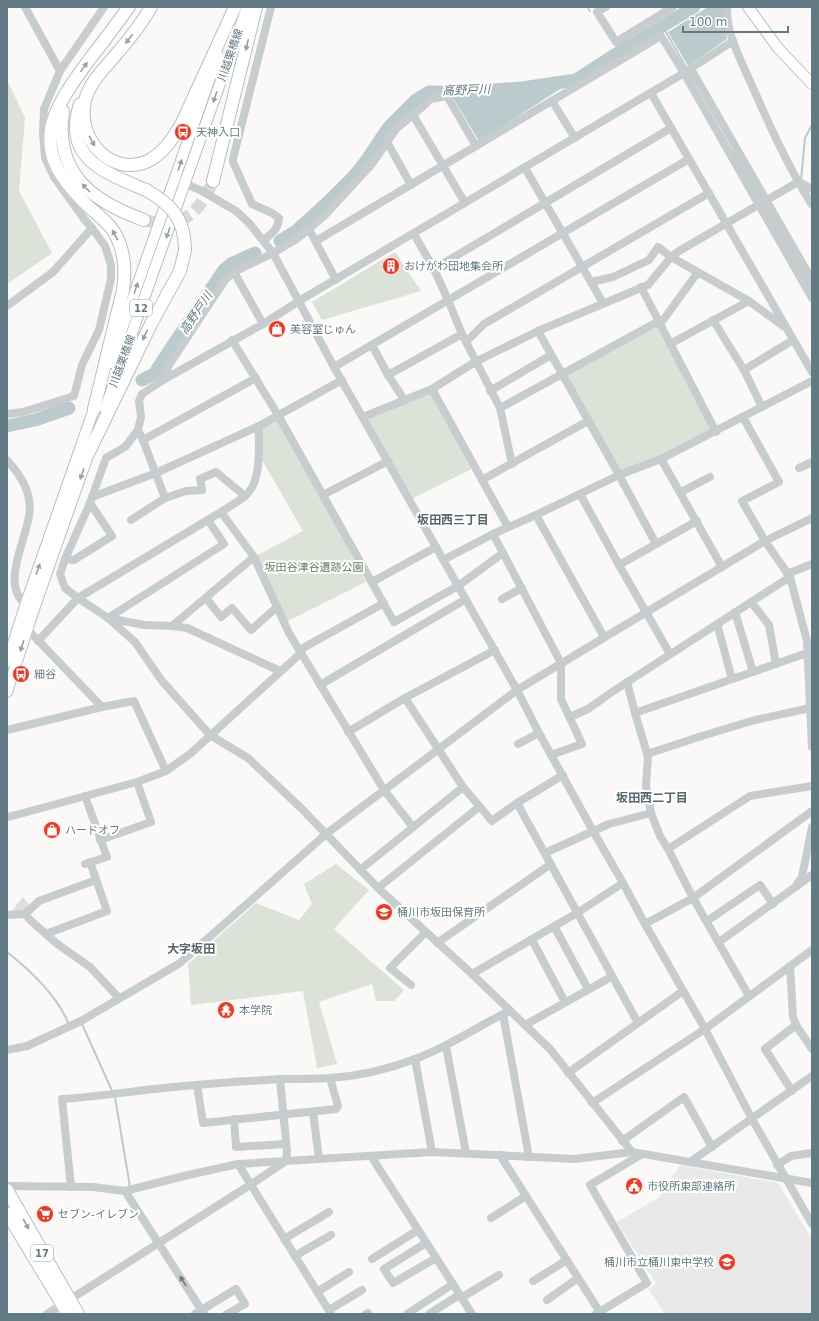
<svg xmlns="http://www.w3.org/2000/svg" width="819" height="1321" font-family="'DejaVu Sans','Noto Sans JP',sans-serif">
<rect width="100%" height="100%" fill="#faf9f7"/>
<path fill="#e8e9e8" d="M680 1165 778 1183 812 1239V1314H665L648 1289 656 1284 617 1222 658 1198Z"/>
<g fill="#dce2d8">
<path d="M7 80 25 118 19 191 52 253 7 284Z"/>
<path d="M395 252 421 291 322 320 312 302Z"/>
<path d="M659 321 716 432 619 475 562 374Z"/>
<path d="M432 389 475 467 410 500 363 417Z"/>
<path d="M278 415 366 582 284 623 254 557 303 531 258 453 259 426Z"/>
<path d="M336 864 369 890 334 929 404 990 394 1001H376L372 984 319 1002 337 1064 317 1068 303 991 191 1005 188 964 256 903 299 920 312 904 304 884Z"/>
<path d="M23 897 32 908 8 915Z"/>
</g>
<g fill="#bbcbcd">
<path d="M708 7H723L727 39 688 66 668 32Z"/>
<path d="M565 86 479 141 452 96Z"/>
</g>
<g fill="none" stroke-linecap="round" stroke-linejoin="round">
<g stroke="#bbcbcd" stroke-width="2">
<path d="M587 7 590 11"/>
<path d="M662 25 687 69"/>
<path d="M733 151 762 201"/>
<path d="M801 180 805 138 812 125"/>
<path d="M764 205 812 289"/>
<path d="M7 952C31 971 58 996 69 1025"/>
<path d="M82 1024 113 1093"/>
<path d="M115 1097 130 1187"/>
</g>
<g stroke="#bbcbcd" stroke-width="13">
<path d="M280 241 296 231 329 201 354 176 366 161 388 128 416 100 429 92H465L522 88 576 80 624 49 694 7"/>
<path d="M142 380 154 374 175 342 224 270 231 264 255 253"/>
<path d="M7 426 35 420 69 408"/>
</g>
<path stroke="#d4d9da" stroke-width="12" stroke-dasharray="12 6" stroke-linecap="butt" d="M144 220C150 221 157 223 163 223 191 223 203 204 213 181"/>
<g stroke="#b7bec1" stroke-width="12">
<g id="major">
<path d="M748 7 778 48 812 84"/>
<path d="M110 363 218 55"/>
<path d="M105 409 247 7"/>
<path d="M7 662 25 606 96 403"/>
<path d="M7 692 34 609 92 444"/>
</g>
</g>
<g stroke="#b9bec0" stroke-width="14">
<g id="highway">
<path d="M151 7C142 23 131 37 119 51 106 67 89 82 85 101 76 137 110 178 148 161 164 153 173 138 182 123L235 7"/>
<path d="M80 104C62 159 106 173 146 190"/>
<path d="M63 111C54 173 91 201 144 220"/>
<path d="M213 181 256 7"/>
<path d="M94 409 123 290C126 269 125 250 114 232 108 222 98 215 90 208 63 182 40 155 55 115 64 93 79 74 92 56 105 40 117 23 129 7"/>
<path d="M89 452 151 324 180 271 185 250"/>
<path d="M7 1190 78 1314"/>
<path d="M7 1213 68 1314"/>
</g>
</g>
<g stroke="#c7cccf" stroke-width="8">
<path d="M25 7 60 71"/>
<path d="M606 7 597 12 616 42 673 7"/>
<path d="M727 7C726 33 739 56 749 79 768 122 787 165 812 205"/>
<path d="M691 69 812 280"/>
<path d="M651 93 812 372"/>
<path d="M552 101 575 138"/>
<path d="M413 115 431 99 447 96 476 146"/>
<path d="M387 142 411 185"/>
<path d="M525 168 603 303"/>
<path d="M179 181 202 191 236 211 249 223 273 253 334 367 517 690 539 733 593 831 623 883 645 924 705 1029 752 1119 812 1224"/>
<path d="M799 182 812 189"/>
<path d="M309 229 336 280"/>
<path d="M414 234 434 269 448 300 462 334 500 408 512 464"/>
<path d="M264 240C272 233 278 230 279 218L272 213 252 204 233 162V159L271 7"/>
<path d="M316 241 661 36 684 73 812 298"/>
<path d="M434 269 671 128"/>
<path d="M234 272 263 324"/>
<path d="M591 282 613 277 649 260 658 247 671 257 749 301 783 326"/>
<path d="M641 287 716 432"/>
<path d="M7 306 53 272 92 228 84 219 54 177 45 158 43 133 44 109 60 71 104 7"/>
<path d="M713 320 744 370 762 407"/>
<path d="M661 323 698 272"/>
<path d="M538 331 619 475 656 544"/>
<path d="M232 340 278 415 394 622 458 586 503 553"/>
<path d="M466 342 484 324 709 193"/>
<path d="M670 344 749 301"/>
<path d="M372 345 388 375 405 401"/>
<path d="M334 367 689 159"/>
<path d="M744 370 793 340"/>
<path d="M388 375 462 334"/>
<path d="M163 380 169 365 225 280 234 272 273 253 295 240 309 229 325 215 372 164 396 129 413 115 465 203"/>
<path d="M432 389 508 527"/>
<path d="M490 391 551 355"/>
<path d="M500 408 659 321"/>
<path d="M7 414 23 412 74 396 82 365 99 330 111 279V265L105 246 92 228"/>
<path d="M363 417 432 389 475 362 538 331 648 285 671 257 679 251 798 182"/>
<path d="M743 417 779 482 742 501 765 541 790 577 807 641 812 747"/>
<path d="M259 426C258 447 263 482 244 497 237 502 229 507 221 512L254 557 289 633 384 790 413 827"/>
<path d="M138 430 143 440 165 498 186 491 202 490 200 479 216 472 245 496"/>
<path d="M143 440 256 378"/>
<path d="M661 459 722 567"/>
<path d="M7 460C23 478 34 496 28 521 22 549 0 591 30 607"/>
<path d="M799 468 812 462"/>
<path d="M482 480 588 421"/>
<path d="M681 492 710 477"/>
<path d="M580 494 619 565 670 654"/>
<path d="M323 495 388 461"/>
<path d="M92 497 156 473 259 426 342 380"/>
<path d="M536 515 604 637"/>
<path d="M131 520 165 498"/>
<path d="M493 534 561 663V699L582 744 551 755"/>
<path d="M65 559 74 560 112 536 90 503"/>
<path d="M443 560 493 534 536 515 619 475 661 459 812 381"/>
<path d="M619 565 697 521"/>
<path d="M787 574 812 564"/>
<path d="M372 582 436 547"/>
<path d="M206 598 221 617 232 608 251 630 277 607"/>
<path d="M502 599 522 588"/>
<path d="M751 602 769 625 776 664"/>
<path d="M735 612 753 672"/>
<path d="M108 618 144 625 172 626 254 557"/>
<path d="M108 618 224 544 208 520"/>
<path d="M717 624 732 679"/>
<path d="M172 626 187 628 280 671"/>
<path d="M28 630 102 707 134 701 166 771"/>
<path d="M38 641 78 598 221 512"/>
<path d="M627 682 635 713 807 653"/>
<path d="M320 685 466 599"/>
<path d="M405 698 495 650"/>
<path d="M635 713 648 757 646 785 651 813 660 836 668 849"/>
<path d="M570 717 588 709 612 692 790 577"/>
<path d="M7 730 102 707"/>
<path d="M348 732 405 698 463 787 492 821 517 803 563 775"/>
<path d="M518 744 539 733"/>
<path d="M647 754 705 735 755 720 810 708"/>
<path d="M85 796 107 857 85 864"/>
<path d="M517 803 638 1023"/>
<path d="M7 817 16 815 137 782 166 771 190 754 301 653 303 648 384 603"/>
<path d="M100 840 151 822 137 782"/>
<path d="M545 853 609 824 651 813"/>
<path d="M360 870 463 787"/>
<path d="M797 884 802 877 812 827"/>
<path d="M378 888 479 807"/>
<path d="M25 914 30 920 56 943 90 967 119 998"/>
<path d="M7 915 25 914 39 901 96 880"/>
<path d="M707 921 760 885 773 904"/>
<path d="M645 924 693 898 812 811"/>
<path d="M554 926 588 989"/>
<path d="M46 934 107 911 90 862"/>
<path d="M532 940 565 1002"/>
<path d="M719 942 812 875"/>
<path d="M437 943 551 864"/>
<path d="M790 966 793 1017 796 1025 812 1049"/>
<path d="M472 974 577 913 623 883"/>
<path d="M411 985 390 968 426 932"/>
<path d="M749 996 693 898 668 849 750 796 812 786"/>
<path d="M503 1014 529 1157"/>
<path d="M525 1025 611 977"/>
<path d="M446 1046 466 1153"/>
<path d="M7 1050 27 1046 81 1021 180 963 326 834 517 690 765 541 812 518"/>
<path d="M415 1059 432 1152"/>
<path d="M568 1073 683 991"/>
<path d="M197 1085 203 1123 336 1109 338 1106 330 1078"/>
<path d="M792 1091 765 1049 796 1025"/>
<path d="M592 1103 705 1029 812 950"/>
<path d="M313 1112 319 1159"/>
<path d="M234 1119 236 1147 286 1144"/>
<path d="M622 1141 684 1097 712 1147"/>
<path d="M632 1152 550 1049 472 974 378 888 301 808 248 758 210 735 162 681 135 642 108 618 78 598 65 588 60 574 65 559 90 503 106 458 125 447 138 430 141 417 139 401 142 394 163 380 263 324 304 298 684 73 733 41"/>
<path d="M500 1155 601 1314"/>
<path d="M371 1156 472 1314"/>
<path d="M690 1162 812 1076"/>
<path d="M238 1164 331 1314"/>
<path d="M777 1165 791 1156 812 1153"/>
<path d="M7 1186 93 1187 125 1191 188 1175 238 1164 432 1152 574 1159 632 1152 812 1183"/>
<path d="M71 1187 62 1099C107 1096 151 1088 197 1085 225 1082 253 1081 281 1079 297 1079 314 1079 330 1078 358 1076 389 1069 415 1059 448 1047 478 1026 509 1011"/>
<path d="M125 1191 204 1314"/>
<path d="M491 1218 526 1196"/>
<path d="M284 1239 329 1212"/>
<path d="M426 1243 384 1269 393 1283 436 1258"/>
<path d="M295 1256 331 1235"/>
<path d="M372 1259 418 1230"/>
<path d="M533 1281 567 1260"/>
<path d="M317 1292 349 1272"/>
<path d="M461 1298 499 1275"/>
<path d="M547 1300 578 1278"/>
<path d="M329 1310 362 1290"/>
<path d="M47 1314 250 1185 286 1161 287 1151 280 1080"/>
<path d="M195 1314 236 1289 245 1304 227 1314"/>
<path d="M366 1314 368 1313"/>
<path d="M407 1314 453 1284"/>
<path d="M429 1314 459 1295"/>
<path d="M596 1314 647 1283 590 1185 642 1154"/>
</g>
<use href="#major" stroke="#fff" stroke-width="10"/>
<use href="#highway" stroke="#fff" stroke-width="12"/>
<g stroke="#b9bec0" stroke-width="14" stroke-linecap="butt">
<path id="highway-bridge" d="M146 190C172 205 185 219 185 250"/>
</g>
<use href="#highway-bridge" stroke="#fff" stroke-width="12"/>
</g>
<defs><path id="oneway-solid" d="M-6-.8H1V-3.2L6.5 0L1 3.2V.8H-6Z"/></defs>
<g fill="#91a2a9">
<use href="#oneway-solid" transform="translate(129 39) rotate(127)"/>
<use href="#oneway-solid" transform="translate(247 45) rotate(103)"/>
<use href="#oneway-solid" transform="translate(84 67) rotate(-54)"/>
<use href="#oneway-solid" transform="translate(215 97) rotate(109)"/>
<use href="#oneway-solid" transform="translate(92 141) rotate(61)"/>
<use href="#oneway-solid" transform="translate(180 165) rotate(-71)"/>
<use href="#oneway-solid" transform="translate(86 188) rotate(-134)"/>
<use href="#oneway-solid" transform="translate(168 233) rotate(110)"/>
<use href="#oneway-solid" transform="translate(115 235) rotate(-119)"/>
<use href="#oneway-solid" transform="translate(136 288) rotate(-71)"/>
<use href="#oneway-solid" transform="translate(145 335) rotate(115)"/>
<use href="#oneway-solid" transform="translate(82 474) rotate(109)"/>
<use href="#oneway-solid" transform="translate(38 569) rotate(-70)"/>
<use href="#oneway-solid" transform="translate(22 646) rotate(108)"/>
<use href="#oneway-solid" transform="translate(26 1224) rotate(61)"/>
</g>
<use fill="#677e88" href="#oneway-solid" transform="translate(183 1281) rotate(-122)"/>
<defs>
<g id="bus-disc" transform="scale(0.9)"><circle r="9.5" fill="#f03821" stroke="#fff"/><path d="M-5-6H5V4H4V6H2V4H-2V6H-4V4H-5ZM-3.5-4V0h7V-4ZM-3.5 1.2v1.5H-2V1.2ZM2 1.2v1.5H3.5V1.2Z" fill="#fff"/></g>
<g id="building-disc" transform="scale(0.9)"><circle r="9.5" fill="#f03821" stroke="#fff"/><path d="M-4-6H4V6H1V3H-1V6H-4ZM-2.5-4.3h1.7v1.8h-1.7ZM.8-4.3h1.7v1.8H.8ZM-2.5-1h1.7V.8h-1.7ZM.8-1h1.7V.8H.8Z" fill="#fff"/></g>
<g id="shop-disc" transform="scale(0.9)"><circle r="9.5" fill="#f03821" stroke="#fff"/><path d="M-5-2.5h2.3a2.7 3.5 0 0 1 5.4 0H5L5.5 6h-11ZM-1.5-2.5h3a1.5 2.3 0 0 0-3 0Z" fill="#fff"/></g>
<g id="school-disc" transform="scale(0.9)"><circle r="9.5" fill="#f03821" stroke="#fff"/><path d="M0-5L7-2L0 1L-7-2ZM-4 1L0 2.5L4 1V4Q0 6-4 4Z" fill="#fff"/></g>
<g id="temple-disc" transform="scale(0.9)"><circle r="9.5" fill="#f03821" stroke="#fff"/><path d="M0-6L5-2H3V0L6.5 2.5H4V6H1.5V3h-3V6H-4V2.5H-6.5L-3 0V-2H-5Z" fill="#fff"/></g>
<g id="civic-disc" transform="scale(0.9)"><circle r="9.5" fill="#f03821" stroke="#fff"/><path d="M-.6-6.5H3V-4.5H.6V-3L4-1V1h2V6H-6V1h2V-1L-.6-3ZM-1.2 2.5V6h2.4V2.5Z" fill="#fff"/></g>
<g id="supermarket-disc" transform="scale(0.9)"><circle r="9.5" fill="#f03821" stroke="#fff"/><path d="M-6-5.5h2.5l.6 2H6L4.5 2H-2.5L-4.4-4H-6ZM-1.5 3.2a1.3 1.3 0 1 0 .1 0ZM3 3.2a1.3 1.3 0 1 0 .1 0Z" fill="#fff"/></g>
</defs>
<g fill-rule="evenodd">
<use href="#bus-disc" x="183" y="132"/>
<use href="#building-disc" x="391" y="266"/>
<use href="#shop-disc" x="277" y="329"/>
<use href="#bus-disc" x="21" y="674"/>
<use href="#shop-disc" x="52" y="830"/>
<use href="#school-disc" x="384" y="912"/>
<use href="#temple-disc" x="226" y="1010"/>
<use href="#civic-disc" x="634" y="1186"/>
<use href="#supermarket-disc" x="45" y="1214"/>
<use href="#school-disc" x="727" y="1262"/>
</g>
<g text-anchor="middle" stroke-width="4" stroke-linejoin="round" paint-order="stroke">
<g fill="#fff" stroke="#91a2a9" stroke-width="1">
<rect x="130" y="300" width="22" height="16" rx="3"/>
<rect x="31" y="1245" width="22" height="16" rx="3"/>
</g>
<g font-size="10" font-weight="bold" fill="#627a84">
<text x="141" y="312">12</text>
<text x="42" y="1257">17</text>
</g>
<g font-size="11" fill="#627a84" stroke="#fff">
<text transform="translate(230 55) rotate(-71)" y="4">川越栗橋線</text>
<text transform="translate(122 361) rotate(-70)" y="4">川越栗橋線</text>
</g>
<g font-size="11" fill="#627a84" stroke="#fff" text-anchor="start">
<text x="196" y="136">天神入口</text>
<text x="404" y="270">おけがわ団地集会所</text>
<text x="290" y="333">美容室じゅん</text>
<text x="34" y="678">細谷</text>
<text x="65" y="834">ハードオフ</text>
<text x="397" y="916">桶川市坂田保育所</text>
<text x="239" y="1014">本学院</text>
<text x="647" y="1190">市役所東部連絡所</text>
<text x="58" y="1218">セブン-イレブン</text>
<text x="714" y="1266" text-anchor="end">桶川市立桶川東中学校</text>
</g>
<g font-size="11" fill="#6a7b62" stroke="#fff">
<text x="314" y="571">坂田谷津谷遺跡公園</text>
</g>
<g font-size="12" font-style="italic" fill="#5e797e" stroke="#fff">
<text transform="translate(466 90) rotate(-2)" y="4">高野戸川</text>
<text transform="translate(196 313) rotate(-56)" y="4">高野戸川</text>
</g>
<g font-size="12" font-weight="bold" fill="#55676f" stroke="#fff">
<text x="453" y="524">坂田西三丁目</text>
<text x="652" y="802">坂田西二丁目</text>
<text x="191" y="953">大字坂田</text>
</g>
</g>
<rect width="819" height="1321" fill="none" stroke="#627a84" stroke-width="16"/>
<path d="M683 26v6h105v-6" fill="none" stroke="#627a84" stroke-width="2"/>
<text x="689" y="26" font-size="12" fill="#627a84" stroke="#ffffff" stroke-width="3" paint-order="stroke">100 m</text>
</svg>
